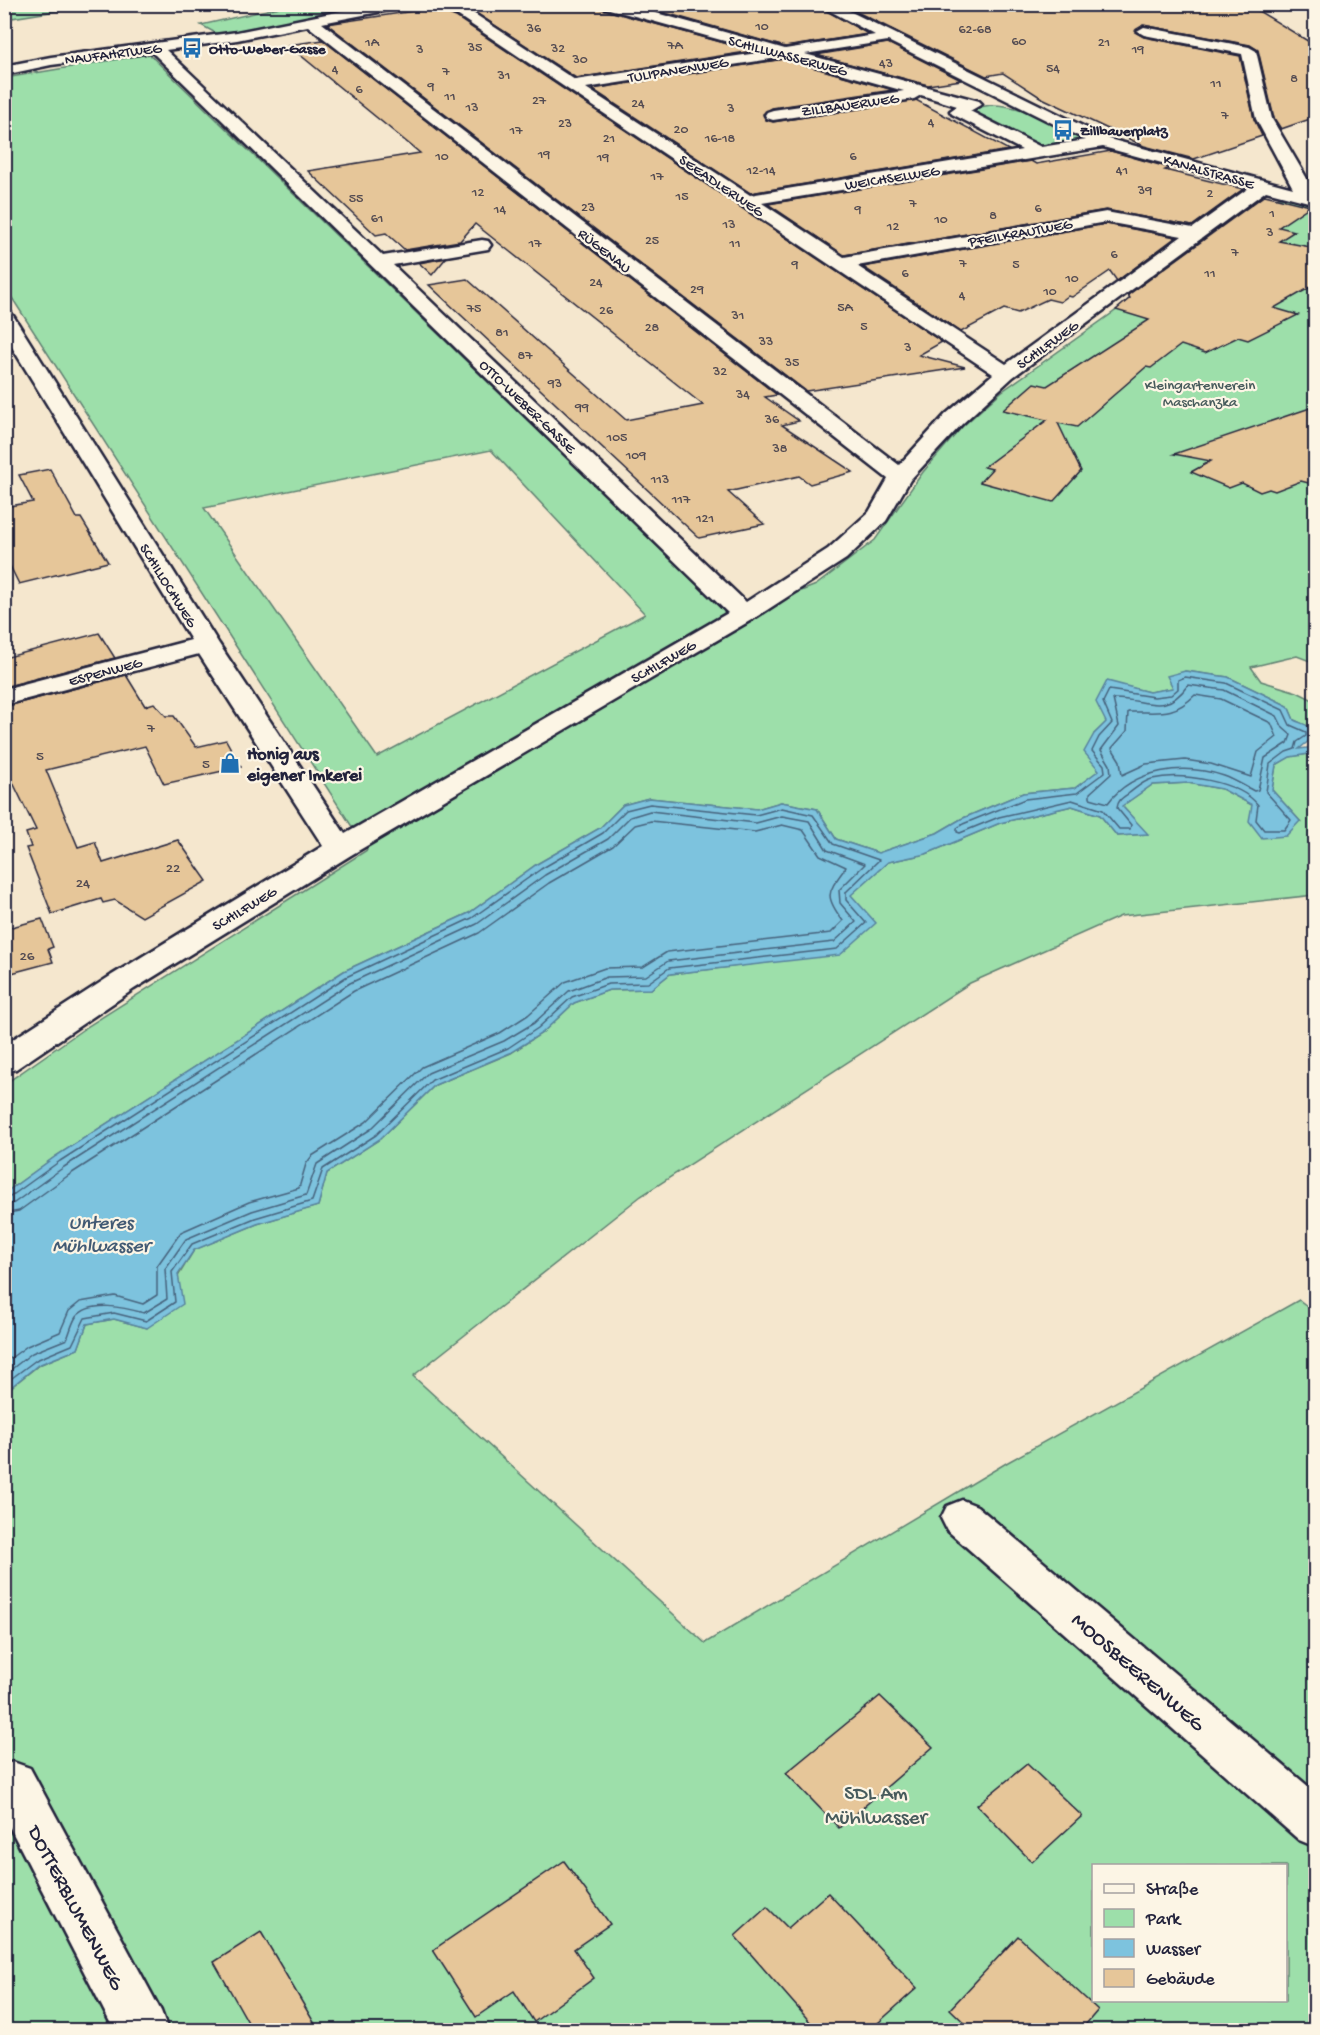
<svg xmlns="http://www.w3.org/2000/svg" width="1320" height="2035" font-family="'Gochi Hand',sans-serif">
<rect width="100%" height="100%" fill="#f5e7ce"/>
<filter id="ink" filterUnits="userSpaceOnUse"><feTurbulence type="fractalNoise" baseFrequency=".0167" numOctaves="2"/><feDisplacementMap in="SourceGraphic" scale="12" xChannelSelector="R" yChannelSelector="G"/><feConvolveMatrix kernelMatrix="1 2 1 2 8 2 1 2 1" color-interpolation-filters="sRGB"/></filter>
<g filter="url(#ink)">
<g fill="#9ddfaa" stroke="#608072" stroke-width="1.5" fill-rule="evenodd">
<path d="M5 4 66 5H64L69 9 5 19Z"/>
<path d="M289 5H381L221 36 201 25Z"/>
<path d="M149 54 716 603 744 614 816 585 875 540 923 472 962 427 1001 392 1273 199 1286 196 1315 204V663L1297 656 1251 667 1261 681 1297 692 1315 701V733L1312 728 1294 720 1288 706 1228 677 1185 671 1173 688 1149 692 1107 682V722L1094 734 1100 770 1075 788 1023 793 961 819 937 833 878 853 836 839 817 809 781 802 757 809 649 798 623 805 600 828 537 864 469 913 344 971 56 1156 5 1193V1084L85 1028 367 850 5 287V78ZM491 450 645 614 377 757 204 508Z"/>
<path d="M991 105C1027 105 1055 124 1086 140 1052 162 999 128 969 113V109Z"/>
<path d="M1315 753V895L1121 916 970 983 641 1196 413 1376 705 1643 1008 1462 1299 1300 1316 1313 1315 2030H5V1392L39 1365 78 1349 87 1324 114 1319 147 1328 194 1250 257 1224 318 1206 327 1173 380 1139 435 1085 511 1053 542 1033 574 1003 609 990 651 989 670 974 773 962 888 862 926 854 1000 823 1072 806 1100 815 1117 836 1147 834 1122 806 1152 785 1188 783 1222 789 1252 805 1300 821 1272 790 1276 765 1289 757ZM1094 1866H1286V2000H1094Z"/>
</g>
<path fill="#7dc3de" stroke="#59839d" stroke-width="1.5" d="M1185 671 1228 677 1288 706 1294 720C1302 724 1315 726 1315 736L1299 749 1315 747V753L1290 757 1276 765 1272 790 1300 821 1286 836 1262 838 1249 821 1252 805 1222 789 1188 783 1152 785 1122 806 1148 834 1117 836 1100 815 1072 806 1000 823 926 854 888 862 851 895 876 923 840 955 670 974 651 989 609 990 574 1003 542 1033 510 1053 435 1085 380 1139 327 1173 318 1206 257 1224 194 1250 178 1274 183 1304 147 1328 114 1319 87 1324 78 1349 38 1365 5 1392V1193L56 1156 344 971 469 913 537 864 600 828 623 805 649 798 757 809 781 802 817 809 836 839 878 853 937 833 961 819 1023 793 1075 788 1099 770 1084 752 1094 734 1106 722 1096 702 1107 681 1149 692 1173 688 1167 676Z"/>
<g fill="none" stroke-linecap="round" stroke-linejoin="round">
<g stroke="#46627c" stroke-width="1.5">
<path d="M1185 677 1226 683 1283 710 1290 725 1306 732V736L1297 742 1295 749 1286 752 1270 764 1266 792 1291 820 1284 830H1264L1256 820 1258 805C1239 781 1181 772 1152 779 1143 781 1135 789 1128 794 1122 798 1118 800 1117 808L1131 825 1130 829H1119L1103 810 1072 800 999 817 960 833 957 832V828L963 824 1025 799 1077 793 1105 772 1104 765 1092 751 1099 737 1112 723 1103 702 1109 690 1154 697 1171 695 1178 689V680Z"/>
<path d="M1188 685 1224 690 1277 716 1283 728 1291 735 1288 743 1265 758 1258 790 1254 791C1244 786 1235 780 1224 776 1185 763 1134 768 1108 803L1090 798V793L1111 774 1110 765 1101 750 1119 726 1113 699C1146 698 1164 718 1188 685Z"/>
<path d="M1195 695 1221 699 1271 723 1277 737 1258 752 1251 777 1211 764 1185 760 1146 764 1122 775 1120 761 1112 748 1127 731 1128 712C1157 711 1172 718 1195 695Z"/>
<path d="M4 1198 10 1197 60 1161 346 977 472 918 541 869 603 833 626 810 650 804 756 815 782 808 813 815 833 844 879 860 846 892V900L866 923 837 949 669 968 648 983 608 984 572 997 538 1028 508 1048 432 1080 376 1135 323 1169 312 1201 255 1218 192 1244 172 1272 175 1302 146 1321 114 1313 85 1318 72 1345 36 1360 4 1384"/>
<path d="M4 1205 14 1203 64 1167 350 983 477 924 545 875 608 839 630 817 650 811 756 823 782 816 809 821 827 850 865 864 839 890 840 903 856 922 834 942 668 961 646 976 607 977 569 991 534 1023 504 1041 428 1073 371 1129 317 1164 306 1195 252 1211 186 1239 165 1269 167 1299 144 1313C126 1308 91 1299 76 1317 72 1323 70 1332 67 1339L32 1353 4 1375"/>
<path d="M4 1214 19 1211 69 1175 354 991 479 933 549 883 613 846 635 825 651 821 755 832 782 825 803 830 820 855 846 867C828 892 823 895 843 921L831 933 667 952 643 967 605 968 565 982 528 1015 500 1033 422 1067 366 1122 312 1156 306 1164 299 1188 249 1202 181 1232 157 1266V1295L143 1304 115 1296 80 1302 69 1311 60 1332 27 1346 4 1363"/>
</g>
</g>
<g fill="#e6c699" stroke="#22223b" stroke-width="1.5">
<path d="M462 4H599L601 9 753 51 576 78Z"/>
<path d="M634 4H815L868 34 785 47Z"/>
<path d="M841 4H1247L1316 46V77L1311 78 1316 98V117L1281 129 1274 118 1258 50 1250 45 1143 25 1135 32 1144 37 1240 56 1254 119 1262 136 1194 159 1144 146 1040 97 1003 73 986 76Z"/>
<path d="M434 8 456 17 942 342 919 355 965 367 806 391 327 24Z"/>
<path d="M323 40 777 395 765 397 799 421 782 425 853 472 810 484 799 476 728 492 764 524 699 538 429 285 467 279 626 420 703 405 475 224 460 241 405 250 386 233 376 235 308 171 420 153 288 45Z"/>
<path d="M888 43 961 80 928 85 816 55Z"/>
<path d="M784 59 893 90 772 108 763 114 766 120 773 122 916 100 1009 150 750 193 592 89Z"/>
<path d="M1111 151 1170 168 1165 170 1243 189 1192 226 1106 210 844 255 768 204 1031 161 1036 164Z"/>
<path d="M1265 195 1310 206 1279 227 1295 231 1279 241 1316 248V284L1274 308 1298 315 1248 340 1238 337 1205 353 1181 345 1151 368 1146 367 1077 427 1058 423 1081 471 1053 502 980 482 992 469 984 467 1047 420 1003 410 1034 383 1047 386 1149 320 1116 310 1130 298 1128 295Z"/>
<path d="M1106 224 1176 237 1117 281 1110 271 1072 297 1068 296 1060 302 1048 299 1018 313 1004 309 961 332 863 267Z"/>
<path d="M446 258 432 275 419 263Z"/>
<path d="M1316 406V485L1301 481 1275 491 1269 489 1260 492 1242 483 1229 488 1191 472 1211 461 1174 454Z"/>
<path d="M50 469 77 518H81L108 562 19 584 10 566H4V507L33 502 19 475Z"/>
<path d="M99 633 115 658 4 687V658Z"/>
<path d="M126 675 145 706 154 703 166 716H174L196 747 226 740 241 767 164 784 145 746 46 770 78 847 95 842 103 863 178 840 207 881 142 917 115 900 103 903 101 899 52 914 26 848 31 847 26 833 36 830 4 764V707Z"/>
<path d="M42 919 53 947 48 949 53 962 4 975V929Z"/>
<path d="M880 1696 933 1747 839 1828 786 1773Z"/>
<path d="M1027 1764 1082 1816 1032 1862 977 1805Z"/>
<path d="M564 1861 610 1924 574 1949 594 1978 534 2022 514 1991 476 2017 433 1950Z"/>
<path d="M828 1893 917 1988 869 2031H818L735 1936 767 1907 788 1928Z"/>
<path d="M261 1932 319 2031H253L214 1962Z"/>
<path d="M1018 1936 1098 2010 1080 2031H973L950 2009Z"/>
</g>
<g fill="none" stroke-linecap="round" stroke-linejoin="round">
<g stroke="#22223b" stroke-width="5">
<g id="street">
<path d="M376 4H405L399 8 322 23 899 465 946 414 993 374 457 15 429 4H451L467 9 575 80 764 52 602 7 601 4H624L785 49 875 35 817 4H835L1109 139 1293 188 1256 119 1242 54 1144 35 1137 31 1144 27 1249 47 1256 51 1272 119 1316 194V204L1266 191 1013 377 962 424 910 480 886 521 846 559 753 619 351 855 134 989 16 1069 4 1072V1045L112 975 323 846 199 654 4 705V689L191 640 4 334V311L11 313 14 317 219 644 345 834 728 613 152 52 51 65 4 75V66L51 57 237 32ZM308 26 888 479 869 512 828 549 746 602 393 265 488 249 491 245 488 241 482 240 383 256 166 50 237 40ZM888 41 1086 140 1041 147 970 111 982 104 979 101 805 54ZM784 57 904 91 773 110 767 112 765 115 767 118 773 120 914 99 921 95 957 106 950 111 952 114 1022 150 750 195 586 88ZM1103 147 1250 187 1193 228 1106 212 844 257 762 203ZM1106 222 1182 236 1006 364 857 266Z"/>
<path d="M962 1500 977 1506 1316 1793V1847L1299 1840 947 1530 941 1518 947 1506Z"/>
<path d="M13 1762 30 1768 161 2011 168 2030H114L4 1816V1765Z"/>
</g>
</g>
<use href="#street" fill="#fcf5e5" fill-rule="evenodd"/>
</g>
</g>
<defs>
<g id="bus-bare" transform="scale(1.62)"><path d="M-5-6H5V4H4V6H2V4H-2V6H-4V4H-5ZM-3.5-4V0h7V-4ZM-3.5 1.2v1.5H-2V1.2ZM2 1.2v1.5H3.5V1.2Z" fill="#1f6fb2" stroke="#fcf5e5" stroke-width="2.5" paint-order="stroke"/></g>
<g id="shop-bare" transform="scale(1.62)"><path d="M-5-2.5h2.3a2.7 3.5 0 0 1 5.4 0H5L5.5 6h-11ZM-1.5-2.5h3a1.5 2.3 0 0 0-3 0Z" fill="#1f6fb2" stroke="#fcf5e5" stroke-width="2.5" paint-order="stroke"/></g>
</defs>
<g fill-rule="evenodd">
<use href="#bus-bare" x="192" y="48"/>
<use href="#bus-bare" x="1063" y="130"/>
<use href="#shop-bare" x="230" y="763"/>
</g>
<g text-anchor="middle" stroke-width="4.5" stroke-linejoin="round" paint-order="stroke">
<g font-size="14" fill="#534b52">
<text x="762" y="30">10</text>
<text x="534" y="32">36</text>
<text x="975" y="33">62-68</text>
<text x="1019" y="45">60</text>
<text x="372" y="46">1A</text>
<text x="1104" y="46">21</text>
<text x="675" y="49">7A</text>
<text x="475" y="51">35</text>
<text x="558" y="52">32</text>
<text x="420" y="53">3</text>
<text x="1138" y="53">19</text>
<text x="580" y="63">30</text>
<text x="886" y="67">43</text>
<text x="1053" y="72">54</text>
<text x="335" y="73">4</text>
<text x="446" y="75">7</text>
<text x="504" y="79">31</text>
<text x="1294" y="82">8</text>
<text x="1216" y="87">11</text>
<text x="431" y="90">9</text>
<text x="359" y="93">6</text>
<text x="450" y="100">11</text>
<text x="539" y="104">27</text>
<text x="638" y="107">24</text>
<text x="472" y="111">13</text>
<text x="731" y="112">3</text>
<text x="1225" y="119">7</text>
<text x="931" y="126">4</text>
<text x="565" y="127">23</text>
<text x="681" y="133">20</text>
<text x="516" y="134">17</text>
<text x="609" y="142">21</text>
<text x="720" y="142">16-18</text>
<text x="544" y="158">19</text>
<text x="442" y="160">10</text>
<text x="853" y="160">6</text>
<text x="603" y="161">19</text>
<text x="761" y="174">12-14</text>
<text x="1122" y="174">41</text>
<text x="657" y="180">17</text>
<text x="1145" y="194">39</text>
<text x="478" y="196">12</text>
<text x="1210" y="197">2</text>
<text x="682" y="200">15</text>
<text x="356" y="202">55</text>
<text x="913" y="207">7</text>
<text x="588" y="211">23</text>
<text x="1038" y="212">6</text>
<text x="500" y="213">14</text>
<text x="858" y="213">9</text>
<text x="1272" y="217">1</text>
<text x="993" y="219">8</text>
<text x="377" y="222">61</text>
<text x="941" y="223">10</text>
<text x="729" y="228">13</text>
<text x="893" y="230">12</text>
<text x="1270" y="236">3</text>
<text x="652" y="244">25</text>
<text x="535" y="247">17</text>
<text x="735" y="247">11</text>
<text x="1235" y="256">7</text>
<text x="1114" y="258">6</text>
<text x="963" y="267">7</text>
<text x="795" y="268">9</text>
<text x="1016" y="268">5</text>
<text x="905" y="277">6</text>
<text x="1210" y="277">11</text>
<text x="1072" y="282">10</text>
<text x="596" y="286">24</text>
<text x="697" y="293">29</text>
<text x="1050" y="295">10</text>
<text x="962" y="299">4</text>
<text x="845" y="311">5A</text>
<text x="474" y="312">75</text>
<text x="606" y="314">26</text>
<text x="738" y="319">31</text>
<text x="864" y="330">5</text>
<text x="652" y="331">28</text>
<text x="502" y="336">81</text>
<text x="766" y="345">33</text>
<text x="908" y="351">3</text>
<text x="525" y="359">87</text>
<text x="792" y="366">35</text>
<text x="720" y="375">32</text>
<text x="555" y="387">93</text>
<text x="743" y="398">34</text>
<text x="582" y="411">99</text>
<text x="772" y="423">36</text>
<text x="617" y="441">105</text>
<text x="780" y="452">38</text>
<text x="636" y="459">109</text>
<text x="660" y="483">113</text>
<text x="681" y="503">117</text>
<text x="705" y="522">121</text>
</g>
<g font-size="15" font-weight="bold" fill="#22223b" stroke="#fcf5e5" text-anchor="start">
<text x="209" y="53">Otto-Weber-Gasse</text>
<text x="1080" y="135">Zillbauerplatz</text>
</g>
<g font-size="15" fill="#22223b" stroke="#fcf5e5">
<text transform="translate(113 53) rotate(-7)" y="5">NAUFAHRTWEG</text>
<text transform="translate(788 55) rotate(15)" y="5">SCHILLWASSERWEG</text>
<text transform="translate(678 69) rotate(-9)" y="5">TULIPANENWEG</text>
<text transform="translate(850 104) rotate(-8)" y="5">ZILLBAUERWEG</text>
<text transform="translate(1209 171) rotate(16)" y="5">KANALSTRASSE</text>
<text transform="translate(892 177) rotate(-9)" y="5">WEICHSELWEG</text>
<text transform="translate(722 185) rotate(34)" y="5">SEEADLERWEG</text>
<text transform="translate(1020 232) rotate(-10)" y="5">PFEILKRAUTWEG</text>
<text transform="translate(605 250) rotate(38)" y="5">RÜGENAU</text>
<text transform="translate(1047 344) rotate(-36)" y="5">SCHILFWEG</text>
<text transform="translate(528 406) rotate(44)" y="5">OTTO-WEBER-GASSE</text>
<text transform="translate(169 585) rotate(58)" y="5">SCHILLOCHWEG</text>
<text transform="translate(663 661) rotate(-30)" y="5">SCHILFWEG</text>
<text transform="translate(105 671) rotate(-15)" y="5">ESPENWEG</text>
<text transform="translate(244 908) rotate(-31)" y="5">SCHILFWEG</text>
</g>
<g font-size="15" fill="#475b5c" stroke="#fcf5e5">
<text x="1200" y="389">Kleingartenverein<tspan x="1200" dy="17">Maschanzka</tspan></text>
</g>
<g font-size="15" fill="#534b52">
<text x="151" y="732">7</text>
<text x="40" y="760">5</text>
<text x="206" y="768">5</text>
<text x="173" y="872">22</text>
<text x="83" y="887">24</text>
<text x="27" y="960">26</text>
</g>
<g font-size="18" font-weight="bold" fill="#22223b" stroke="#fcf5e5" text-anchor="start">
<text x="247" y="759">Honig aus<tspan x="247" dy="21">eigener Imkerei</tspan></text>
</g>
<g font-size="20" font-style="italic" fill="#425a74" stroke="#fcf5e5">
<text x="101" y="1228">Unteres<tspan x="101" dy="23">Mühlwasser</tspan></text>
</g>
<g font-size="21" fill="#22223b" stroke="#fcf5e5">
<text transform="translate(1139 1671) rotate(41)" y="7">MOOSBEERENWEG</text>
<text transform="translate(77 1907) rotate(62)" y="7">DOTTERBLUMENWEG</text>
</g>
<g font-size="21" fill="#475b5c" stroke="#fcf5e5">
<text x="876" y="1799">SDL Am<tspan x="876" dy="24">Mühlwasser</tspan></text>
</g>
</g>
<rect width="1320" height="2035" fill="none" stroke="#fcf5e5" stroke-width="24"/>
<rect x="12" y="12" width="1296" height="2011" fill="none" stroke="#22223b" stroke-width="2" filter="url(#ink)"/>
<rect x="1092" y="1864" width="195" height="138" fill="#fcf5e5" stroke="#a5a1a1" stroke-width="1.5"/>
<rect x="1104" y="1884" width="30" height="9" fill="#fcf5e5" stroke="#a5a1a1" stroke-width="1.5"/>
<text x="1146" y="1894" font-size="18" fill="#22223b">Straße</text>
<rect x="1104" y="1909" width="30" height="18" fill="#9ddfaa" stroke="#a5a1a1" stroke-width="1.5"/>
<text x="1146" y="1924" font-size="18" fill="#22223b">Park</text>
<rect x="1104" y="1939" width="30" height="18" fill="#7dc3de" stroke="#a5a1a1" stroke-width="1.5"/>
<text x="1146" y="1954" font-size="18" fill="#22223b">Wasser</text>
<rect x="1104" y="1969" width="30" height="18" fill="#e6c699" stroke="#a5a1a1" stroke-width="1.5"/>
<text x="1146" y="1984" font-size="18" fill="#22223b">Gebäude</text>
</svg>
